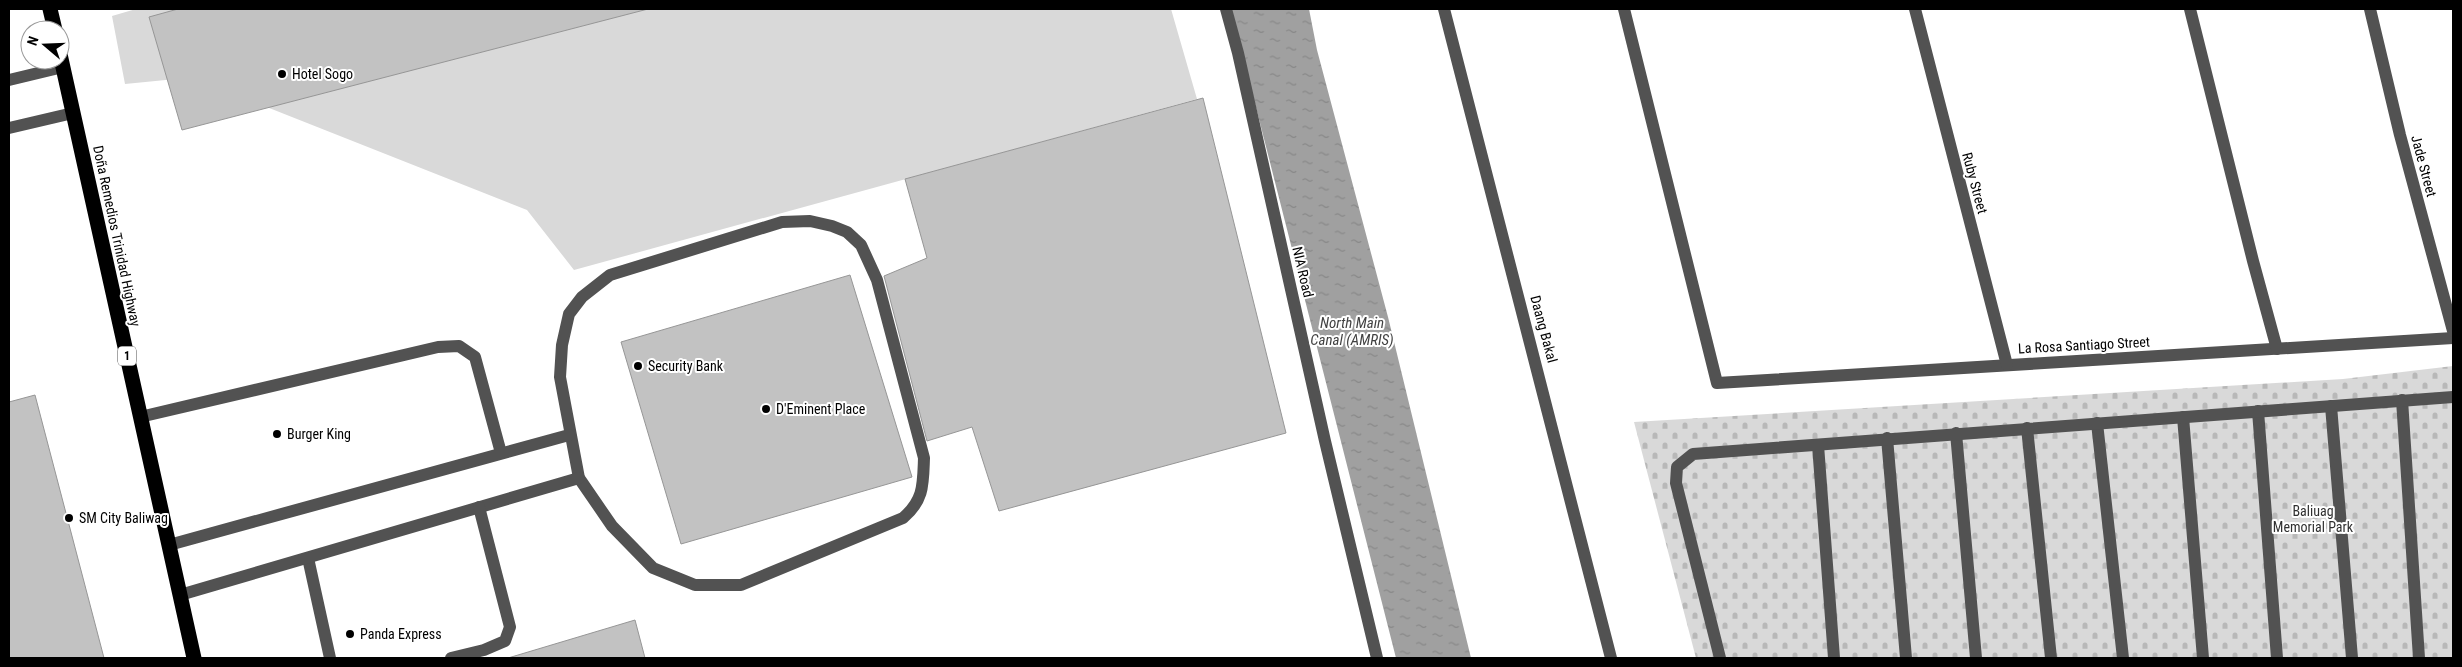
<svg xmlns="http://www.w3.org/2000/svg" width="2462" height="667" font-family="'Roboto Condensed',sans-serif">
<defs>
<pattern id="cemetery-stones" width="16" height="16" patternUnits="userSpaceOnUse" patternTransform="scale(1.25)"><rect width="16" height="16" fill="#d9d9d9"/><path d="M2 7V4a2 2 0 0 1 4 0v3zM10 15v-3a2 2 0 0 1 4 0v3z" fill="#b8b8b8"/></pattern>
<pattern id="water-ripples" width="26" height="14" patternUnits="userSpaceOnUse" patternTransform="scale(1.25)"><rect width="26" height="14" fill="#a0a0a0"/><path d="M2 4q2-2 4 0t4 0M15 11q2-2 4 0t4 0" fill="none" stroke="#888"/></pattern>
</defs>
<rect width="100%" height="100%" fill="#fff"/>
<path fill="#d9d9d9" d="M136 9H1171L1197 99 574 270 527 210 249 100 196 77 125 84 112 16Z"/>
<path fill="url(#cemetery-stones)" d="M2453 366V658H1696L1634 422 2343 379Z"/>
<path fill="url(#water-ripples)" d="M1231 9H1309L1317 50 1388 317 1471 658H1396Z"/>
<g fill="#c2c2c2" stroke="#969696">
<path d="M178 9H648L182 130 149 17Z"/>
<path d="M1203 98 1286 433 999 511 972 427 927 441 884 276 927 258 905 179Z"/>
<path d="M850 275 912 477 681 544 621 342Z"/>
<path d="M35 395 104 658H9V402Z"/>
<path d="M635 620 645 658H508Z"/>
</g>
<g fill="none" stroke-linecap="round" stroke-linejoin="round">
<g stroke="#525252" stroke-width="12">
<path d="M1226 9 1238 53 1325 441 1377 658"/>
<path d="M1444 9 1611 658"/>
<path d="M1624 9 1717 383 2453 338"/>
<path d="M1915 9 2007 365"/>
<path d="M2190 9 2253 261 2277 349"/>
<path d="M2370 9 2400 135 2453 331"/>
<path d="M9 80 63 67"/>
<path d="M9 128 73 113"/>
<path d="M810 221 832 226 847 232 861 245 877 280 924 458C923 485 924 500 903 518L741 585H695L653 568 612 526 579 478 560 377 562 345 569 314 582 297 610 275 782 222Z"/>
<path d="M2402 400 2419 658"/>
<path d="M2331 406 2352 658"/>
<path d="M2258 411 2277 658"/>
<path d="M140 417 438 347 459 346 475 357 501 453"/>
<path d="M2183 417 2203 658"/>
<path d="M2097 423 2123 658"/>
<path d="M2027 428 2051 658"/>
<path d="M1956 433 1976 658"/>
<path d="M1887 438 1906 658"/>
<path d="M1818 445 1834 658"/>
<path d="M169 545 569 435"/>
<path d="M308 558 330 658"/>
<path d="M180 595 579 478"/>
<path d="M451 658 484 650 505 641 510 627 479 507"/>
<path d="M1720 658 1676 483 1677 467 1693 454 2453 397"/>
</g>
<g stroke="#000" stroke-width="15">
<path d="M50 9 55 30"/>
<path d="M60 54 194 658"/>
</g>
</g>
<g fill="#000" stroke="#fff" stroke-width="2">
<circle cx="282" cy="74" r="5"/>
<circle cx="638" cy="366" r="5"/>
<circle cx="766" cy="409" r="5"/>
<circle cx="277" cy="434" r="5"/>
<circle cx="69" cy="518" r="5"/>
<circle cx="350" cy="634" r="5"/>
</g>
<g text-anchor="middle" stroke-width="4" stroke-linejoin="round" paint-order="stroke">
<rect fill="#fff" stroke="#4c4c4c" stroke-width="1" x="118" y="346.5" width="18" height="19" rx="4"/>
<g font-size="12" font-weight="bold" fill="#000">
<text x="127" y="360">1</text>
</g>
<g font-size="14" fill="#000" stroke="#fff" text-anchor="start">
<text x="292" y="79">Hotel Sogo</text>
<text x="648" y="371">Security Bank</text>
<text x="776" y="414">D'Eminent Place</text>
<text x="287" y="439">Burger King</text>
<text x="79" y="523">SM City Baliwag</text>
<text x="360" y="639">Panda Express</text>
</g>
<g font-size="14" fill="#000" stroke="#fff">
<text transform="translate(2424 166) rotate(75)" y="5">Jade Street</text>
<text transform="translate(1975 183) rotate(75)" y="5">Ruby Street</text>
<text transform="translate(117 236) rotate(78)" y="5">Doña Remedios Trinidad Highway</text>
<text transform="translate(1303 272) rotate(77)" y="5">NIA Road</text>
<text transform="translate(1544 329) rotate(75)" y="5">Daang Bakal</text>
<text transform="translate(2084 345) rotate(-3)" y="5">La Rosa Santiago Street</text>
</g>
<g font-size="14" fill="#303030" stroke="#fff">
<text x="2313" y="516">Baliuag<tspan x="2313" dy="16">Memorial Park</tspan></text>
</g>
<g font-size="15" font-style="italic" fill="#414141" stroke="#fff">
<text x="1352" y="328">North Main<tspan x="1352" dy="17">Canal (AMRIS)</tspan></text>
</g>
</g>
<rect width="2462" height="667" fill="none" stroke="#000000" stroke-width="20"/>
<g transform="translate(45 45) rotate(289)"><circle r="24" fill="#ffffff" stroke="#999999"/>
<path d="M0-4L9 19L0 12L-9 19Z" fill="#000000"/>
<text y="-8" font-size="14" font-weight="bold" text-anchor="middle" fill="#000000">N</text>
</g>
</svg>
